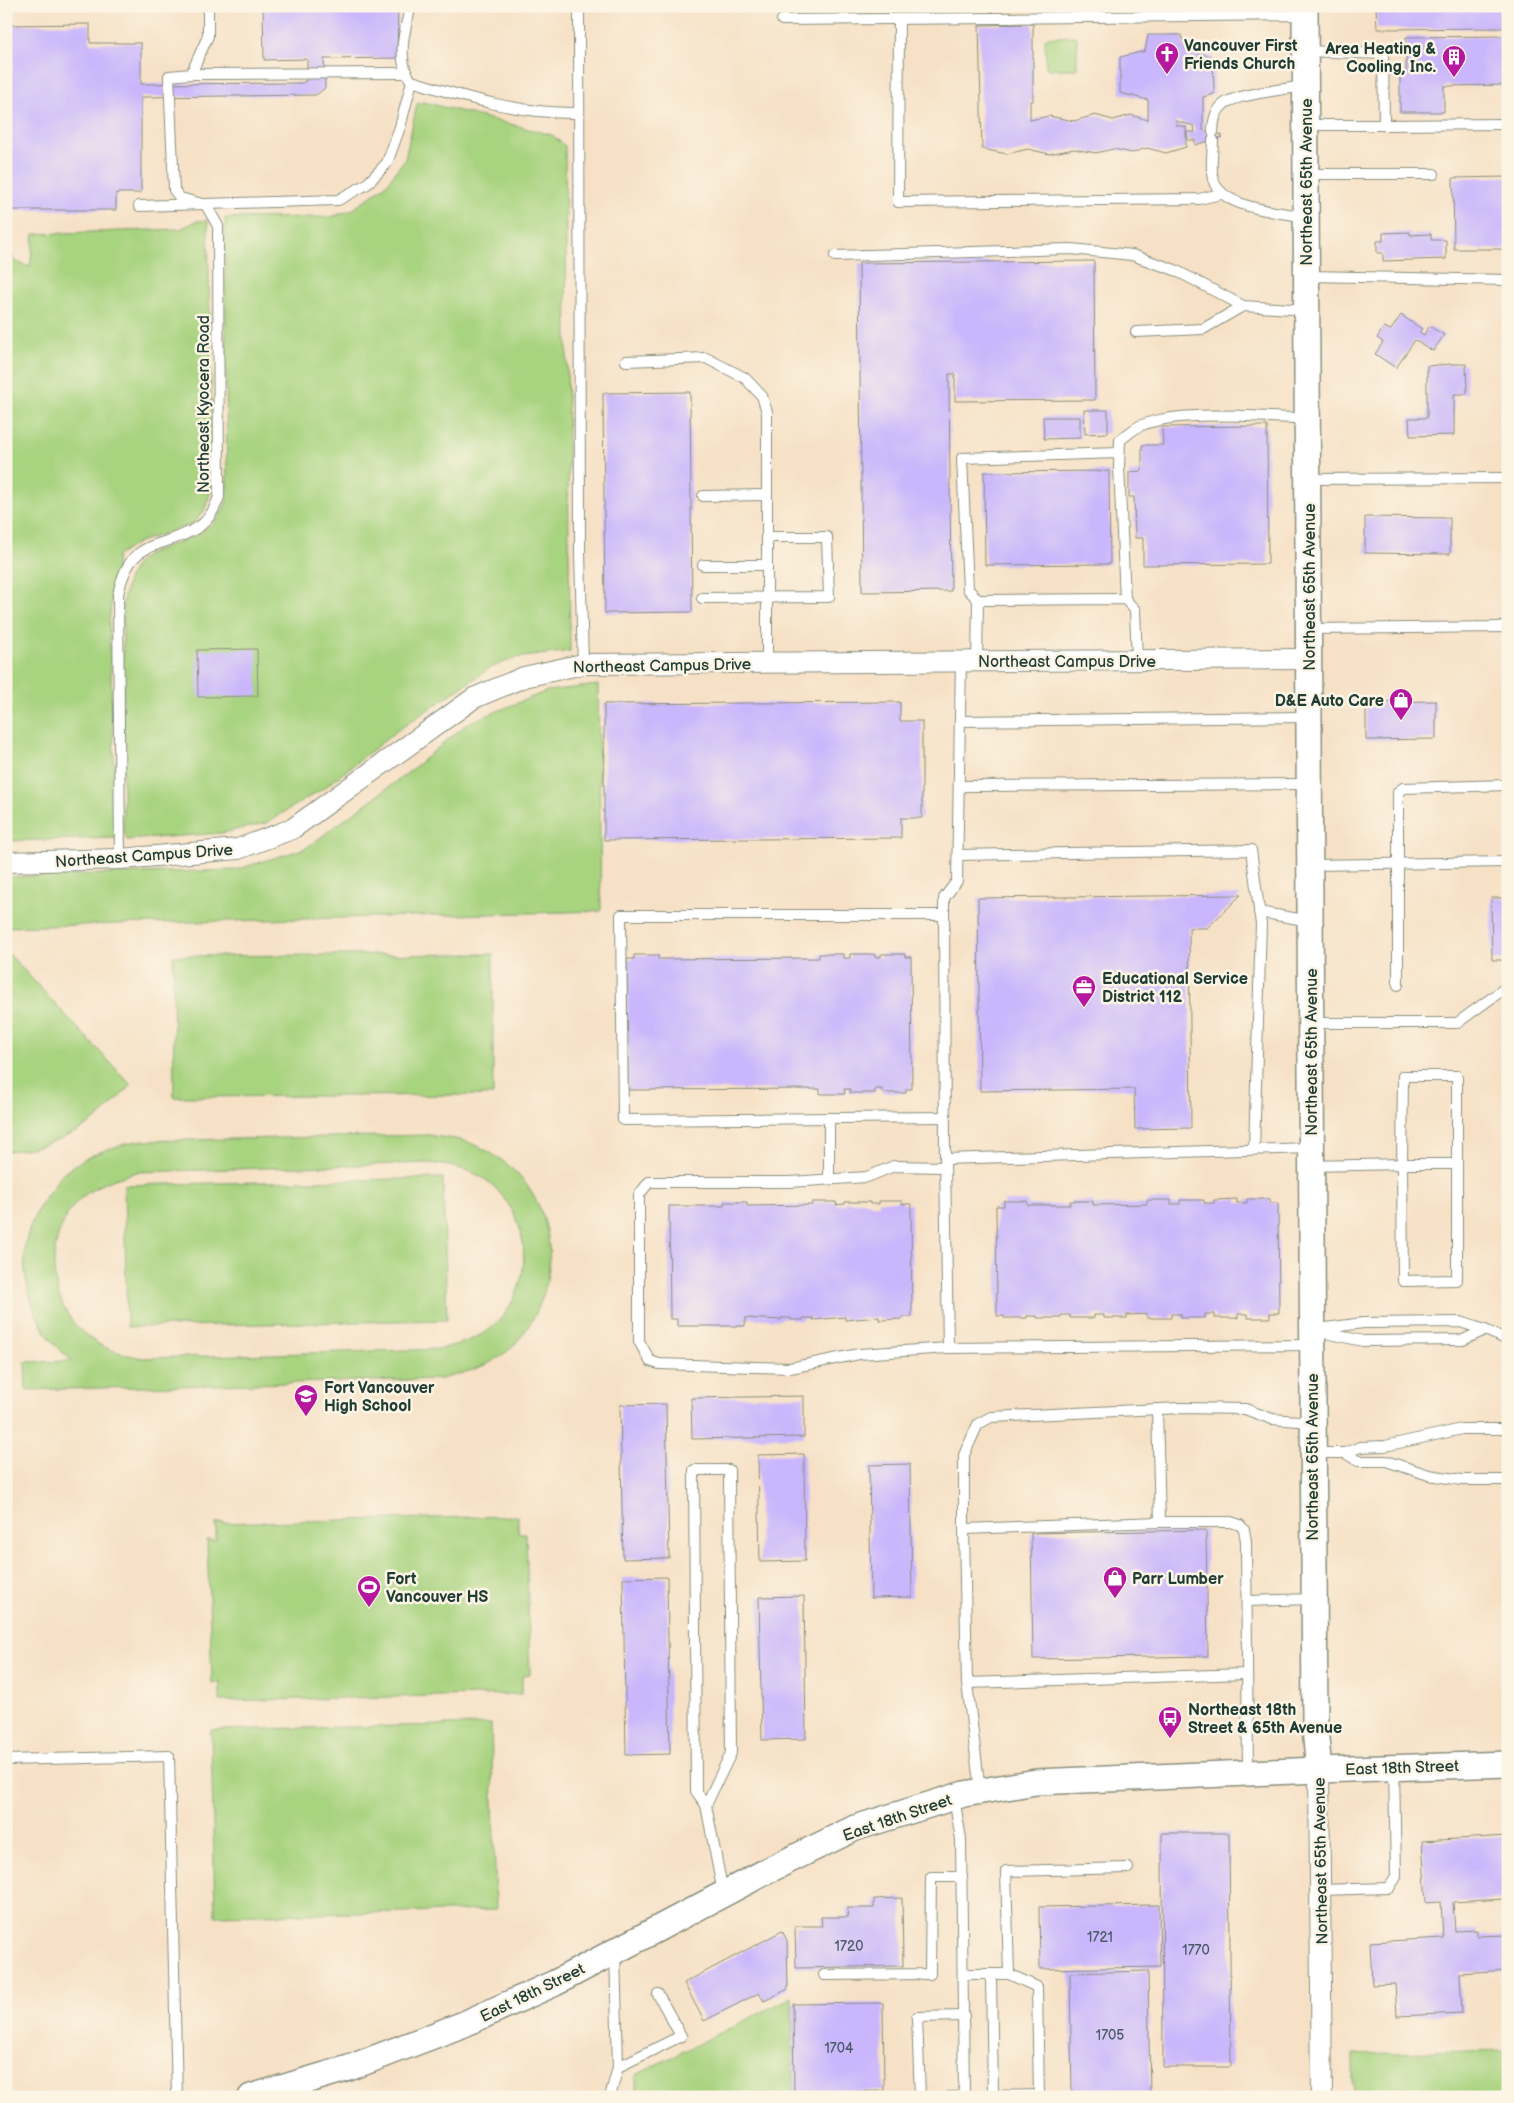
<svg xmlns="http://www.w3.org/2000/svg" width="1514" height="2103" font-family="'Balsamiq Sans',sans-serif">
<rect width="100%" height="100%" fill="#fcf5e5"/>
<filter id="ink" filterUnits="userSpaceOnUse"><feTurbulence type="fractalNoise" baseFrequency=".02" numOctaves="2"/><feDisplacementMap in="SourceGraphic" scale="10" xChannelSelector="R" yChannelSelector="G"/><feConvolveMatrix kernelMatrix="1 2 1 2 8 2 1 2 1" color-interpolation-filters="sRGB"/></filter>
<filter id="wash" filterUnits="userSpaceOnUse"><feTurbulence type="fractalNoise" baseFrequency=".0096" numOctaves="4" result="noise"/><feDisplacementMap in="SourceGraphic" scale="20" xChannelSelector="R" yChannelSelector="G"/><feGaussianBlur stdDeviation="1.12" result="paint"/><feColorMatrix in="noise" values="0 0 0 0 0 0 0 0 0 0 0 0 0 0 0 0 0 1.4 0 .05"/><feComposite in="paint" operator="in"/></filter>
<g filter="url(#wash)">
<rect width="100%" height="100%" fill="#f6e1c6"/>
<g fill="#a8d37f" stroke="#64885a" fill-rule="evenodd">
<path d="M1075 36 1077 38V69H1048L1046 67 1045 39 1048 37Z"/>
<path d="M424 102 552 135 565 146 570 651 515 658 490 668 398 730 324 788 266 823 222 833 127 840 123 829V601C126 589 128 575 136 565 141 557 150 554 158 550 188 537 216 534 227 499L225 218 331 217 352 210 386 185 405 159 417 104Z"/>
<path d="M208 220 213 485 204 511 193 524 139 542 117 556 109 622 117 838 6 841V236L14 261 30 267 34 234 180 229 197 221Z"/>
<path d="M598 685 601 911 6 927V877L235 870 306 848 405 775 468 723 547 691Z"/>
<path d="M6 951 131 1085C118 1098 105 1113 91 1123 67 1139 35 1150 6 1151Z"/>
<path d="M493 954V1095L174 1097 173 956Z"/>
<path d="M429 1135C442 1138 458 1138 470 1143 556 1176 574 1277 515 1344 496 1365 467 1372 441 1379L26 1390 25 1362 73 1361C38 1337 21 1287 25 1246 28 1227 38 1207 50 1191 54 1185 58 1178 64 1173 88 1154 107 1149 136 1141ZM430 1163C451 1166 473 1169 490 1183 532 1220 535 1281 498 1322 483 1338 461 1343 440 1349L143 1358C122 1354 104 1350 87 1336 45 1304 43 1232 82 1197 99 1183 117 1178 137 1172Z"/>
<path d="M443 1178 447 1320 127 1327 124 1185Z"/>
<path d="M518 1516V1533H526L530 1675 522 1676V1694L220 1701V1683H212L207 1540H216V1523Z"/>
<path d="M491 1724 496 1910 215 1916 211 1730Z"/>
<path d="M792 1997 793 2097H636V2075Z"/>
<path d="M1508 2050V2097H1353V2054Z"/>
</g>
<g id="blocks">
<g fill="#c9b6fc">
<path d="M263 6H398L397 58 324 59 325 88 316 95 141 97V193H116V210H6V25L90 24V43H141V84L302 83 307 80V59L264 60Z"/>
<path d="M1376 6H1508V28L1377 29Z"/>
<path d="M1033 24V101H1030V120L1049 116 1074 121 1095 115 1113 120 1131 115 1148 120V100L1120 93V57L1145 51 1148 35H1181L1186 50 1213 57 1214 94 1203 97V130L1222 135V137L1195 145V140H1188L1187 132H1195L1194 126 1176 121V125L1186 127V147L1166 153 1147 148 1132 153 1113 149 1096 153 1074 149 1049 154 1028 149 1007 154 982 149 979 25Z"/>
<path d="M1508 36V85L1444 86V112H1400V72H1406V37Z"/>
<path d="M1508 177V249H1454L1453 178Z"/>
<path d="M1410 232V235L1431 234V240H1446V259L1383 261V253H1377V241H1383V233Z"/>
<path d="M1094 261 1095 400 955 401V374H949L951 591 862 592 859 263Z"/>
<path d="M1401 315 1422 329 1419 332 1424 335 1429 326 1444 335 1433 351 1415 340 1396 368 1375 354 1383 342 1377 338 1384 327 1391 330Z"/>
<path d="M1451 364H1466L1467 394H1454V435L1410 436 1409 418H1427V366Z"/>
<path d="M690 392 692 612 605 613 603 393Z"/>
<path d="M1084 410H1108V433L1085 434Z"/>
<path d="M1043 417H1080V438L1044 439Z"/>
<path d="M1267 426 1268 564 1143 565V538H1135L1134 497H1129V472L1142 471V445H1163L1162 427Z"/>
<path d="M1109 471 1110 564 985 565 984 472Z"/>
<path d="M1365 517 1450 518V554L1365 553Z"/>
<path d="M257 649 258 696 198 697 197 650Z"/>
<path d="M1436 701V739L1366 740V702Z"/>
<path d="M900 702V721H922V818H901V838L604 840V704Z"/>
<path d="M1241 895 1207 928H1189L1191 1128 1135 1129 1134 1089 980 1091 978 898Z"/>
<path d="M1491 898H1508V960H1492Z"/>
<path d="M819 954H843V958H850V954H874L875 957H881V954H905V957H911L912 1089H906V1093H882V1089H875V1093H850V1089H844L845 1094H820V1089L628 1090 627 959H634V955H658V959L819 958Z"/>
<path d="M1237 1199V1203H1247V1199H1270V1203H1278L1279 1313H1270V1318H1248V1314H1238V1318H1214V1314H1205V1318H1181V1314H1171V1318H1147V1314L1127 1315V1318H1104V1315H1094V1318H1070V1315H1061V1318H1037V1316H1027V1318H1004V1316H997L996 1206H1004V1201H1027L1028 1205H1070V1201H1093V1205L1147 1204V1200H1171V1204H1180V1200H1204V1203H1214V1200Z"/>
<path d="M879 1201H902V1204H911L912 1317H903V1319L879 1320V1317L845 1320V1317L813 1320V1318H803V1320H791V1318H781V1320L745 1318V1326H677V1319H670L669 1206H724V1202H747V1206L812 1205V1202H836V1205L845 1204V1202H870V1204H879Z"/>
<path d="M804 1396V1437L692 1439 691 1398Z"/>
<path d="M666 1404 669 1558 623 1559 620 1405Z"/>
<path d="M804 1454 805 1561 760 1562 758 1455Z"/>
<path d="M910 1464 912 1597 871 1598 869 1465Z"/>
<path d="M1206 1530 1208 1656 1033 1659 1031 1533Z"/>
<path d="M667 1577 670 1754 626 1755 623 1578Z"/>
<path d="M804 1596 806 1739 762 1740 759 1597Z"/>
<path d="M1162 1833H1229L1231 2067H1163Z"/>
<path d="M1508 1836V1894H1504V1899L1453 1902 1455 1931 1477 1930V1936L1508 1935V1970L1460 1973 1462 2013 1397 2016 1395 1984 1372 1985 1370 1942 1443 1938 1441 1902 1426 1903 1422 1841Z"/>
<path d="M902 1898 903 1966 796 1968 795 1926H822L821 1917H848L847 1908H874V1899Z"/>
<path d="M1159 1905 1160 1967 1040 1969 1039 1907Z"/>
<path d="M782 1931 787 1940 788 1989 764 2001 759 1993 704 2021 684 1983Z"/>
<path d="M1148 1971 1150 2097H1072L1070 1973Z"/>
<path d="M883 2003 884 2091 794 2093 793 2004Z"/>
</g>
</g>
</g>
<g filter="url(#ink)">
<use href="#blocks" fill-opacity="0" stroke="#8a8f7d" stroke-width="1"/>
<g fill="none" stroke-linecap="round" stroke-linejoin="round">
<g stroke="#8a8f7d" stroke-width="12">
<g id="service">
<path d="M579 6 580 553 583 664"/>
<path d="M899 19 898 202 1199 199 1221 194"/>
<path d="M782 20 1304 15"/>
<path d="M1306 51 1383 54 1384 125H1306"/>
<path d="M191 74 406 73"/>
<path d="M410 79C396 59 405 27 411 6"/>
<path d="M1384 125 1508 124"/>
<path d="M1213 132C1213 121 1215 111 1224 104 1237 94 1287 89 1305 86"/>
<path d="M1213 140C1213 152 1210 167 1213 179 1221 209 1280 212 1307 217"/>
<path d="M1307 174H1434"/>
<path d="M139 206 338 200 367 184 387 163 400 127 412 81C466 98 522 114 578 113"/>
<path d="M835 256 1071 249 1132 255 1175 270 1243 306 1307 310"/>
<path d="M1308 276 1508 280"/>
<path d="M1136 332 1203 329 1243 306"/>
<path d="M626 361 706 358 745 378 762 396 767 412V663"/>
<path d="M1309 479 1508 478"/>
<path d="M703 496 766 495"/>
<path d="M703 565H766"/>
<path d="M702 598 829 597 827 537H766"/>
<path d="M1125 599 1119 467 1120 440C1127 435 1134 428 1142 425 1183 409 1262 418 1307 418"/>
<path d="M978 600 968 589 962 458 1119 453"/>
<path d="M1310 629 1508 627"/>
<path d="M977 661 978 600 1125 599 1135 610 1137 660"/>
<path d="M961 662 957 881 944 898 945 1159 1310 1148"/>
<path d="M960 721 1309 717"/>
<path d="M959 786 1309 784"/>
<path d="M958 855 1251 850 1261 924 1254 1149"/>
<path d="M120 859 118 595C130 534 161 552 200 526 210 519 215 508 219 497L218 226 206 205 180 198 174 190 169 76 191 74 208 36V6"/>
<path d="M1311 865 1508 862"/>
<path d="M1259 912 1310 921"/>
<path d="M944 915H621L623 1120 945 1117"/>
<path d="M1398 985V792L1403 788 1508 785"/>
<path d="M1311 1023H1457L1508 986"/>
<path d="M829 1118V1179"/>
<path d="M945 1160 948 1348 1311 1345"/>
<path d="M1311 1166 1402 1164 1403 1281 1457 1280V1076H1403L1402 1164H1457"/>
<path d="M945 1167 894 1166 867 1177 790 1182H649L639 1195V1341L650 1361 659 1364 790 1368 859 1354 948 1348"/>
<path d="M1460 1322 1485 1330 1463 1340 1363 1341 1311 1330 1363 1323Z"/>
<path d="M1485 1330 1508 1340"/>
<path d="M1157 1409 1160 1522"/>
<path d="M1312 1453H1345L1360 1447 1385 1446 1462 1429H1508"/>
<path d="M1345 1453 1358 1461H1386L1429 1475 1462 1480H1508"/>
<path d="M964 1529 967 1683 980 1791"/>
<path d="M1247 1601 1313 1599"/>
<path d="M967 1683 1247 1674"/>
<path d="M6 1760 169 1756 177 2097"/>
<path d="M1248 1773 1246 1541 1244 1530 1240 1525 1231 1522H1160L964 1529V1455L978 1424 991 1417 1181 1408 1245 1409 1272 1419 1312 1422"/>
<path d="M954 1798 961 1839 964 2096"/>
<path d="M706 1805 696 1791 694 1470H729L731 1753 706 1805 723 1893"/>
<path d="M1320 1890 1389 1888 1396 1877 1394 1768"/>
<path d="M615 1952 618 2067 681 2036 658 1994"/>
<path d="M963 1974H1009L1006 1871 1128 1868"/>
<path d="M991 1974 993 2096"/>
<path d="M824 1975 930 1974 931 1877H962"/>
<path d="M610 2097 618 2067"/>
<path d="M920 2097 917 2017 964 2016"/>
<path d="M949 2097 1039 2095 1037 1987 1009 1974"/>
</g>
</g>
<g stroke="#8a8f7d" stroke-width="22">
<g id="minor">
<path d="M6 862 120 859 238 849 292 829 474 698 524 677 583 664 1310 659"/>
<path d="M1319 1770 1322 2097"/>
</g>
</g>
<g stroke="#8a8f7d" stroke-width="28">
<g id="tertiary">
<path d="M1305 6C1312 580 1307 1154 1315 1728L1319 1770"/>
<path d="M251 2097 349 2068 464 2024 555 1983 765 1872 855 1828 964 1794 1036 1782 1319 1770 1508 1764"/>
</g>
</g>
<use href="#service" stroke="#fff" stroke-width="10"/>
<use href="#minor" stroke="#fff" stroke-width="20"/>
<use href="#tertiary" stroke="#fff" stroke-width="25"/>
</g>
</g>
<defs>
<g id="church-pin" transform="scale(1.25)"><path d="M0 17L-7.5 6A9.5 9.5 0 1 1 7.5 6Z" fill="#b5179e" stroke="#fcf5e5"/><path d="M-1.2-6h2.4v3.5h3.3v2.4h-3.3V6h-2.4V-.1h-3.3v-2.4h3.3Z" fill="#fff"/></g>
<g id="building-pin" transform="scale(1.25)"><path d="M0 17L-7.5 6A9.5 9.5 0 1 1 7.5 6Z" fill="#b5179e" stroke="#fcf5e5"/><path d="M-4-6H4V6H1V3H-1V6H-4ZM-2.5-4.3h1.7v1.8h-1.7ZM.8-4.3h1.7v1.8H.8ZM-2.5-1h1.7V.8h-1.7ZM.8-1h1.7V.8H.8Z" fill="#fff"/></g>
<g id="shop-pin" transform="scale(1.25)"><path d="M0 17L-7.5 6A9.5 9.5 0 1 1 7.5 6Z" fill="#b5179e" stroke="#fcf5e5"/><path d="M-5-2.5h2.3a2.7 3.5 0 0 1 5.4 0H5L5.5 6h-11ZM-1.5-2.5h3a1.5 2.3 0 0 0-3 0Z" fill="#fff"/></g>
<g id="office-pin" transform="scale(1.25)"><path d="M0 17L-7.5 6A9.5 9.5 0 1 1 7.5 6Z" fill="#b5179e" stroke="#fcf5e5"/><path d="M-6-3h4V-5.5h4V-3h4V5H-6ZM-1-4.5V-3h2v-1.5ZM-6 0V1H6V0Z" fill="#fff"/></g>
<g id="school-pin" transform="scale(1.25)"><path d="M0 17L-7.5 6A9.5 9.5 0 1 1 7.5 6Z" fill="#b5179e" stroke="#fcf5e5"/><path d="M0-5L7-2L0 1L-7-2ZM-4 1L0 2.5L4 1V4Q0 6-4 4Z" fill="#fff"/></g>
<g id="stadium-pin" transform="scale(1.25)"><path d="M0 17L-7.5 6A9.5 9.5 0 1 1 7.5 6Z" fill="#b5179e" stroke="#fcf5e5"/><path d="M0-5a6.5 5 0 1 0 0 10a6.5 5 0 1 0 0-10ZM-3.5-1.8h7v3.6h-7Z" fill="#fff"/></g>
<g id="bus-pin" transform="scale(1.25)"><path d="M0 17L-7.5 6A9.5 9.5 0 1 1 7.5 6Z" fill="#b5179e" stroke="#fcf5e5"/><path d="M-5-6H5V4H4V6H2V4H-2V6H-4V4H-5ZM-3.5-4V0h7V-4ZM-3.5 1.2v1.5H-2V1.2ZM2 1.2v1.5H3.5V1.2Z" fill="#fff"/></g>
</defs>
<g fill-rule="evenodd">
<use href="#church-pin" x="1167" y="54"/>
<use href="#building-pin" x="1454" y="57"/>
<use href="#shop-pin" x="1401" y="700"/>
<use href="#office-pin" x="1084" y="987"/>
<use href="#school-pin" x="306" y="1396"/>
<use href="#shop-pin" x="1115" y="1578"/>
<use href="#stadium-pin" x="369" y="1587"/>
<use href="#bus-pin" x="1170" y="1718"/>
</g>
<g text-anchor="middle" stroke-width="5" stroke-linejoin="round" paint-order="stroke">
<g font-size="14" fill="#4a5b66">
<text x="1100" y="1942">1721</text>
<text x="849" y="1951">1720</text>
<text x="1196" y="1955">1770</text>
<text x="1110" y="2040">1705</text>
<text x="839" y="2053">1704</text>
</g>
<g font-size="16" font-weight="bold" fill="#1f3d34" stroke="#fcf5e5" text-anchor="start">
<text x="1184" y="51">Vancouver First<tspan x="1184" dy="18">Friends Church</tspan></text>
<text x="1436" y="54" text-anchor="end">Area Heating &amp;<tspan x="1436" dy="18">Cooling, Inc.</tspan></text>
<text x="1384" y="706" text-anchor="end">D&amp;E Auto Care</text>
<text x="1102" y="984">Educational Service<tspan x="1102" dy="18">District 112</tspan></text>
<text x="324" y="1393">Fort Vancouver<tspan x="324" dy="18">High School</tspan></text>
<text x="386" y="1584">Fort<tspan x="386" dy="18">Vancouver HS</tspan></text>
<text x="1132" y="1584">Parr Lumber</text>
<text x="1188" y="1715">Northeast 18th<tspan x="1188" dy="18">Street &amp; 65th Avenue</tspan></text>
</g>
<g font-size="16" fill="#1f3d34" stroke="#fcf5e5">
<text transform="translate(1306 182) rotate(-90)" y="6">Northeast 65th Avenue</text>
<text transform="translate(203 404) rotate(-90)" y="6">Northeast Kyocera Road</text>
<text transform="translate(1309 587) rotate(-90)" y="6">Northeast 65th Avenue</text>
<text x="1067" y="667">Northeast Campus Drive</text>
<text transform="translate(662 665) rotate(-1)" y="6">Northeast Campus Drive</text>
<text transform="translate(144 855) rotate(-4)" y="6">Northeast Campus Drive</text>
<text transform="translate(1311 1052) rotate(-90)" y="6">Northeast 65th Avenue</text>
<text transform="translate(1312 1457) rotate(-90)" y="6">Northeast 65th Avenue</text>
<text transform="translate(1402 1767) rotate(-2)" y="6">East 18th Street</text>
<text transform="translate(897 1817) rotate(-19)" y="6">East 18th Street</text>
<text transform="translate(1320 1861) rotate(-91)" y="6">Northeast 65th Avenue</text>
<text transform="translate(532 1992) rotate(-26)" y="6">East 18th Street</text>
</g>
</g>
<rect width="1514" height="2103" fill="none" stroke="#fcf5e5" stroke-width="25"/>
</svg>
